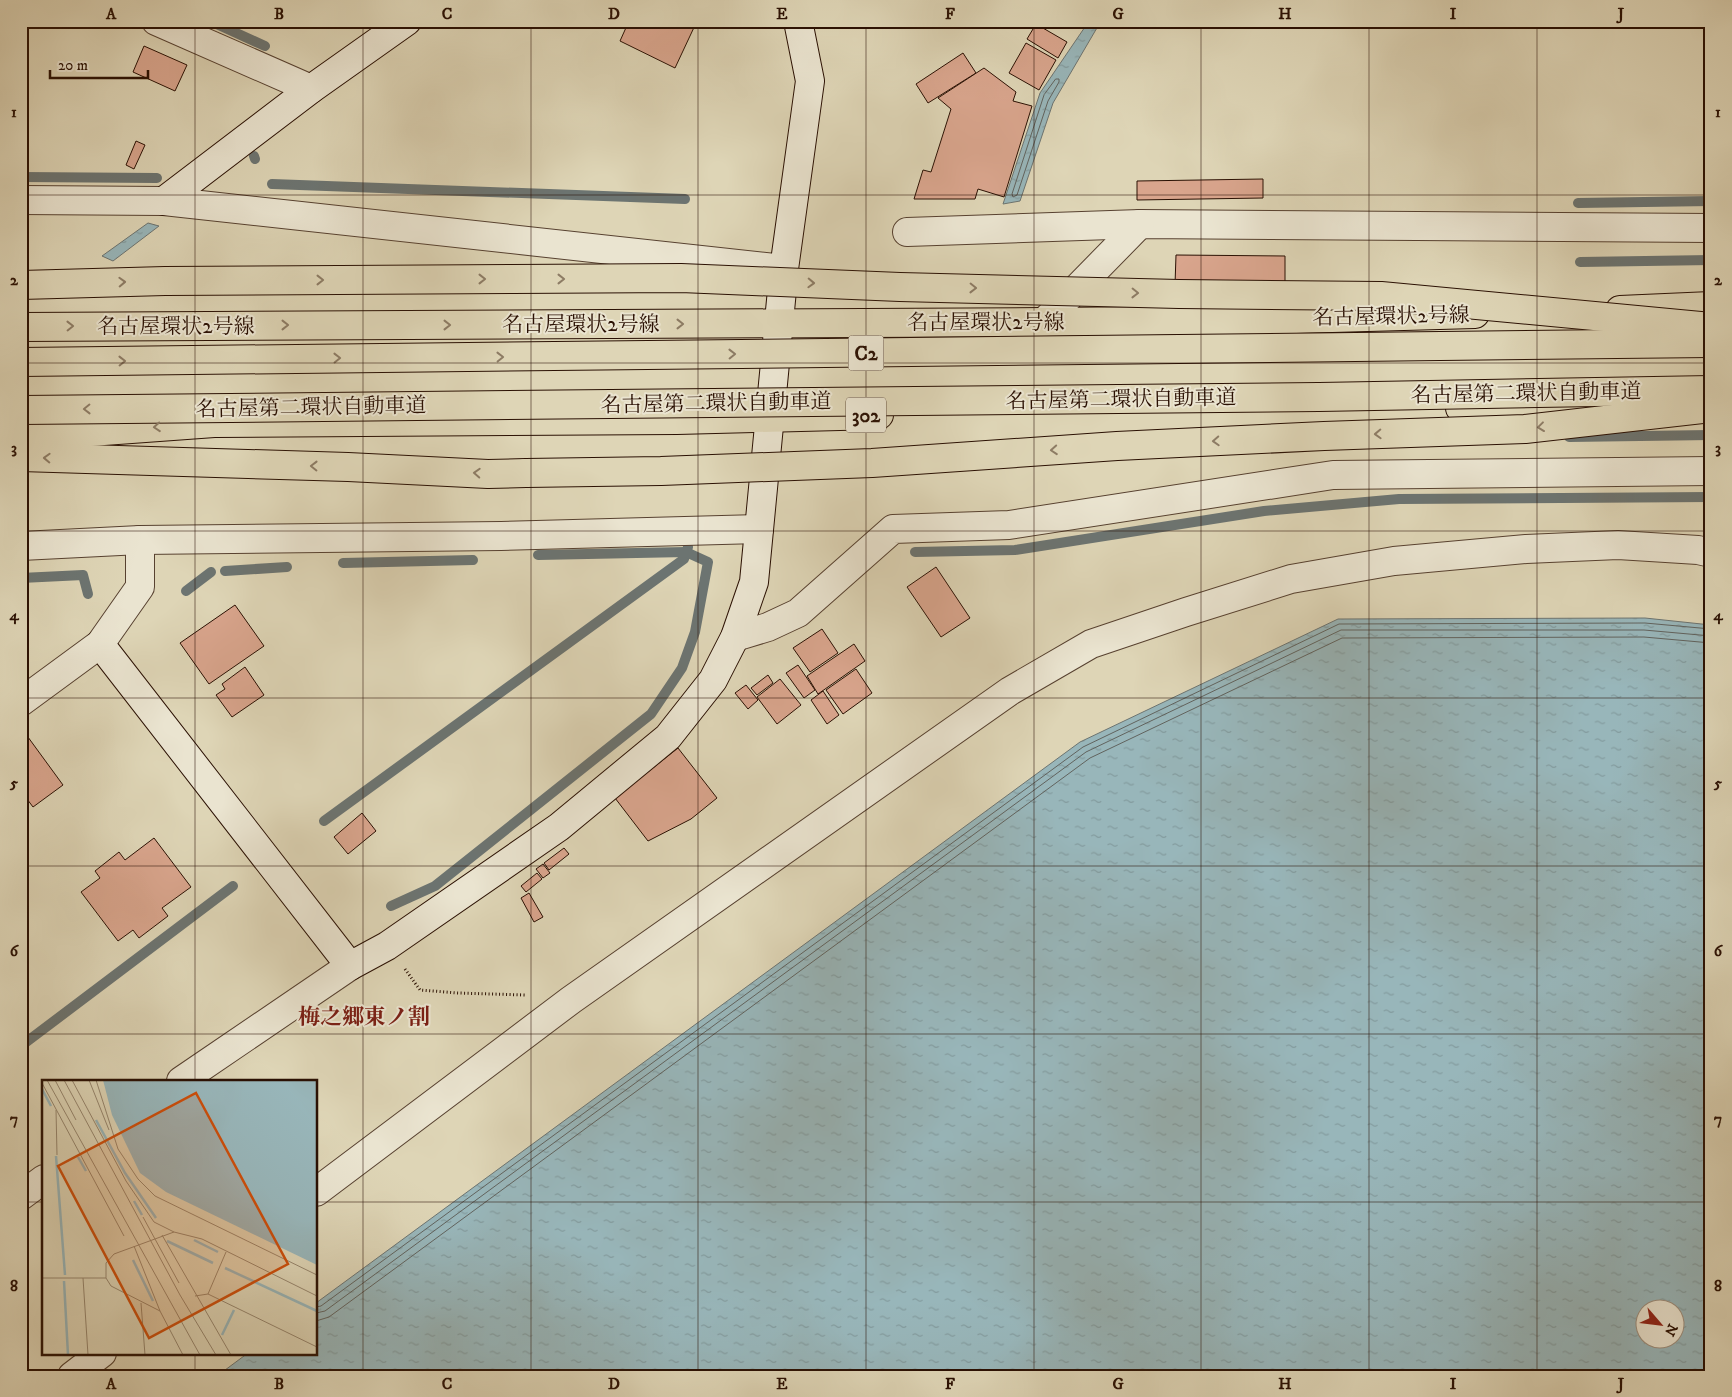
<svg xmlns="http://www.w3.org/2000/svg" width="1732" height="1397" font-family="'IM FELL DW Pica','Noto Serif JP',serif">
<defs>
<pattern id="water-ripples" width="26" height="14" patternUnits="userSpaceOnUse" patternTransform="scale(1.25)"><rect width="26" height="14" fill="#98b6ba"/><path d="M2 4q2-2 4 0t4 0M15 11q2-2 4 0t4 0" fill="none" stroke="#839b9e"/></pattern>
</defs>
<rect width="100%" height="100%" fill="#ded5b6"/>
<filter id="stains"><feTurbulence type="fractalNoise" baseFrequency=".004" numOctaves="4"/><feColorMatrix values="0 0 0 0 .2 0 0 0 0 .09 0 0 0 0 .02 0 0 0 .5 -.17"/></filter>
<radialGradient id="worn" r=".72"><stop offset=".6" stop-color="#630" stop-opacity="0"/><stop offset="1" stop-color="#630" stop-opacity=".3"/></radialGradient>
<g fill="url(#water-ripples)" stroke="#6c7471" fill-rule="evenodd">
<path d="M1089 21H1101L1053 103 1020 201 1003 204 1040 93Z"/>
<path d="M148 223 159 226 113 261 102 256Z"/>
<path d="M1645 618 1711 625V1376H217L248 1353H316V1303L1080 742 1338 619ZM1644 1310H1674V1340H1644Z"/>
</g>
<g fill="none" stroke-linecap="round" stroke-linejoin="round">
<g stroke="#61635e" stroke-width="1">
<path d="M1056 79H1059V82L1048 101 1017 195 1013 197 1012 194 1044 95Z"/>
<path d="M316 1307 321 1306 1083 747 1339 624 1645 623 1711 629"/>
<path d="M316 1313 325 1311 1086 752 1341 630H1644L1711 636"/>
<path d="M316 1321 329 1317 1090 758 1342 638 1644 637 1711 643"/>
</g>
<g stroke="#6c7471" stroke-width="10">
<path d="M210 21 265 46"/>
<path d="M254 156 255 159"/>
<path d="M21 177 157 178"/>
<path d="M272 184 685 199"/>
<path d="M1578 203 1711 201"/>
<path d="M1580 262 1711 260"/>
<path d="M1569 437 1711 435"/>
<path d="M915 552 1015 550 1264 511 1399 499 1711 497"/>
<path d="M343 563 473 560"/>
<path d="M225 571 287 567"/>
<path d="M21 578 83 575 88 594"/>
<path d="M186 591 211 572"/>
<path d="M324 821 684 559 688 547"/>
<path d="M391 906 435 886 651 714 682 668 695 632 708 562 686 552 538 555"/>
<path d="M21 1046 233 886"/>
</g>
</g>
<g fill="#d9a58d" stroke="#2a1003">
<path d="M629 21H697L675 68 620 41Z"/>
<path d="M1036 24 1067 42 1058 58 1027 39Z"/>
<path d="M1026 43 1056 60 1039 90 1009 73Z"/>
<path d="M144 46 187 65 175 91 133 72Z"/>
<path d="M963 53 976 73 928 103 916 84Z"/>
<path d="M984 68 1016 92 1013 101 1032 106 1004 197 978 189 975 199H914L923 170 931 172 951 109 938 98Z"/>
<path d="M136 141 145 145 134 169 126 165Z"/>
<path d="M1263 179V198L1137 200V181Z"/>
<path d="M1176 255 1285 256V285H1175Z"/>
<path d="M936 567 970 618 941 637 907 587Z"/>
<path d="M235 605 264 646 209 684 180 643Z"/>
<path d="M822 629 838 653 810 672 793 648Z"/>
<path d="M854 644 865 661 818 694 807 676Z"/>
<path d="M798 665 815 690 804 698 786 673Z"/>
<path d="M245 667 264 695 232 717 216 695 225 689 222 684Z"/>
<path d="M856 669 872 693 843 714 826 690Z"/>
<path d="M768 675 773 683 757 695 751 688Z"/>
<path d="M780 679 801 705 777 724 757 697Z"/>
<path d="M746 685 758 700 748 709 735 693Z"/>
<path d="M823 691 839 715 827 724 811 700Z"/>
<path d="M25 733 63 785 33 807 21 791V735Z"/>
<path d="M678 748 717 798 691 819 648 841 615 798Z"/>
<path d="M362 813 376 831 348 854 334 837Z"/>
<path d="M154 838 191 887 162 908 168 916 139 938 133 930 118 941 81 892 100 878 95 871 119 852 125 860Z"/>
<path d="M564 848 569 854 549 870 544 863Z"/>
<path d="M543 864 550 873 543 878 536 869Z"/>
<path d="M537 873 542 879 526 892 521 886Z"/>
<path d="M529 893 543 917 534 922 521 898Z"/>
</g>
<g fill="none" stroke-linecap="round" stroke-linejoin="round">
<g stroke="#574130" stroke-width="30">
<g id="street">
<path d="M156 21 311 89"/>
<path d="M21 200 164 201 784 269"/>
<path d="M907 232 1140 224 1711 228"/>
<path d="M1044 322 1140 224"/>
<path d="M21 546 140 540 501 536 759 529"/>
<path d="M735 637 768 627 798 613 893 529 1009 525 1333 475 1711 471"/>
<path d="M21 702 100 644 140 587V540"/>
<path d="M181 1081 350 966"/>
<path d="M316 1192 571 1000 1010 691 1091 644 1186 612 1291 579 1394 561 1526 549 1618 545 1698 550 1711 553"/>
<path d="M21 1196 44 1179"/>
<path d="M72 1376 102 1353"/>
</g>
</g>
<g stroke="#2a1003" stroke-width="30">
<g id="secondary">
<path d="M164 201 311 89 407 21"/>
<path d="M100 644 350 966 387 946 559 827 668 737 713 680 735 637 754 582 784 269 810 81 798 21"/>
</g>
</g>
<g stroke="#2a1003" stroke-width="30">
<g id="highway">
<path d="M21 285 165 281 512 279"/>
<path d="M1620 310 1711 306"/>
<path d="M21 327 1044 322 1264 320 1475 314"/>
<path d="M1460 408 1637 406"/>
<path d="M21 437 214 423 677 420 879 415"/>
<path d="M21 457 348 467 488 474 526 473"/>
</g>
</g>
<path stroke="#2a1003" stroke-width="3" stroke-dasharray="1 2.5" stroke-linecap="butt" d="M405 969 420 990 458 993 525 995"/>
<use href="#street" stroke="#eae4d0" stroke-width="28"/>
<use href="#secondary" stroke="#eae4d0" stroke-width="28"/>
<use href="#highway" stroke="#ded5b6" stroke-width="28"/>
<g stroke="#2a1003" stroke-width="30" stroke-linecap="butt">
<g id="highway-bridge">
<path d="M512 279 681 278 900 287 1179 294 1381 296 1711 327"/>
<path d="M21 362 1711 343"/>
<path d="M21 410 1319 397 1711 390"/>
<path d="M526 473 661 471 872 463 1117 446 1324 436 1525 429 1711 408"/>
</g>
</g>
<use href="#highway-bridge" stroke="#ded5b6" stroke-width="28"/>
</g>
<defs><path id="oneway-chevron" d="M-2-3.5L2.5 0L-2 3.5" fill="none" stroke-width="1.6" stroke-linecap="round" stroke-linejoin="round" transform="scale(1.25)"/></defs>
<g stroke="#8d7c65">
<use href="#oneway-chevron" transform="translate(482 279)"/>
<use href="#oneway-chevron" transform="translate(561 279)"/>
<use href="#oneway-chevron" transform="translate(320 280)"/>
<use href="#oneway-chevron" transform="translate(122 282) rotate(-2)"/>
<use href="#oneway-chevron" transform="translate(811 283) rotate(2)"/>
<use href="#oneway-chevron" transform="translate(973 288) rotate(1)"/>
<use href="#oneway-chevron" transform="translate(1135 293) rotate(1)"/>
<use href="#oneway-chevron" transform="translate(680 324)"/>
<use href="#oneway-chevron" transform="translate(285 325)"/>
<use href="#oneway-chevron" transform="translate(447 325)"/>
<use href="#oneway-chevron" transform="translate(70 326) rotate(-1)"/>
<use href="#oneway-chevron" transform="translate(732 354) rotate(-1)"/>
<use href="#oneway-chevron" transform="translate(500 357) rotate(-1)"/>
<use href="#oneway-chevron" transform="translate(337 358) rotate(-1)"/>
<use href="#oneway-chevron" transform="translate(122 361) rotate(-1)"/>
<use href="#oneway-chevron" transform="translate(87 409) rotate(179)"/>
<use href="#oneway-chevron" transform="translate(157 427) rotate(176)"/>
<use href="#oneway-chevron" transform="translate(1541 427) rotate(173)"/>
<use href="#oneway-chevron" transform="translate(1378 434) rotate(178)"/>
<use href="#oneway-chevron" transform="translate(1216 441) rotate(177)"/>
<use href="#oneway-chevron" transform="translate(1054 450) rotate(176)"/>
<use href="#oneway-chevron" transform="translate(47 458) rotate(-178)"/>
<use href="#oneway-chevron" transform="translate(314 466) rotate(-179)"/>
<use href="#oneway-chevron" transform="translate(477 473) rotate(-177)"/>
</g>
<path fill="none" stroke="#2a1003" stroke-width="1" stroke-opacity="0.55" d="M195 21V1081M363 21V1376M531 21V1376M698 21V1376M866 21V1376M1034 21V1376M1201 21V1376M1369 21V1376M1537 21V1376M21 195H1711M21 363H1711M21 531H1711M21 698H1711M21 866H1711M21 1034H1711M21 1202H44M316 1202H1711M195 1353V1376"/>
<g text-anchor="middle" stroke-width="4" stroke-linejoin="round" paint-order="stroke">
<g fill="#eae4d0" stroke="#645040" stroke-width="1">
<rect x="848.5" y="335.5" width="35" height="35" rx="4"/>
<rect x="846" y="397.5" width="40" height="35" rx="4"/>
</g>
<g font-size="20" font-weight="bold" fill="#2a1003">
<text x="866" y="360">C2</text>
<text x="866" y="422">302</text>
</g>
<g font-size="21" fill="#2a1003" stroke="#eae4d0">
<text transform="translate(1391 316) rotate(-1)" y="7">名古屋環状2号線</text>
<text x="986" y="329">名古屋環状2号線</text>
<text x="581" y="331">名古屋環状2号線</text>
<text x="176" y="333">名古屋環状2号線</text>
<text transform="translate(1526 393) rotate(-1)" y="7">名古屋第二環状自動車道</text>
<text transform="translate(1121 399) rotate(-1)" y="7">名古屋第二環状自動車道</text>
<text transform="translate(716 403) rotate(-1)" y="7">名古屋第二環状自動車道</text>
<text transform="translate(311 407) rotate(-1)" y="7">名古屋第二環状自動車道</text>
</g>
<g font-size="22" font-weight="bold" fill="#7a1f14" stroke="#eae4d0">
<text x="364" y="1024">梅之郷東ノ割</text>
</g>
</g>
<g transform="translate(42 1080)">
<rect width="275" height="275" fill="#ded5b6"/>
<path d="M61 0H275V185L124 112 98 93 70 35Z" fill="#98b6ba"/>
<path fill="none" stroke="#98b6ba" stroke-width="2.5" d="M0 9 9 26M54 40 83 93 114 138M14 76 23 195M36 77 44 91M92 121 100 135M152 160 176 172M125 161 171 183M91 180 111 221M183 188 275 231M22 201 26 275M180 255 192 230"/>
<path fill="none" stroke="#96866e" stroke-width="1" d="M5 0 158 275M13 0 34 40M22 0 138 215 174 275M30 0 84 101 112 142 132 152M47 0 67 50M54 0 76 69 96 99 113 116 275 195M0 3 82 156M14 30 15 75M101 137 137 203M120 155 189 275M92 166 118 231 141 275M0 198H64M41 198 46 275M166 214 184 172M153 216 166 214 275 267M99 223 103 275M118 231 69 206 64 198V183L72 174 132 152 160 159 275 216"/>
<path fill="#cc4e0b" fill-opacity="0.15" stroke="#cc4e0b" stroke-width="2.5" d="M154 13 246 184 107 258 16 86Z"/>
<rect width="275" height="275" fill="none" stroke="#2a1003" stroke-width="2.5"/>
</g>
<rect width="1732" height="1397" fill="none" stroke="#ded5b6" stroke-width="55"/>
<g transform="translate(1660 1324) rotate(118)"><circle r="24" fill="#eae4d0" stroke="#9d8f7e"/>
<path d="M0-4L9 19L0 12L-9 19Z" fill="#8f2418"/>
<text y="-8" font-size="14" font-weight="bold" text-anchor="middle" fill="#2a1003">N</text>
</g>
<path d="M50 70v8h98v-8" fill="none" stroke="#2a1003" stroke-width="2.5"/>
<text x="58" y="70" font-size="15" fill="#2a1003" stroke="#eae4d0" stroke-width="4" paint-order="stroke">20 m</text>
<rect x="28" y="28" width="1676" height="1342" fill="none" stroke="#2a1003" stroke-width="2"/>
<g font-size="16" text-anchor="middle" font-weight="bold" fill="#2a1003">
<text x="111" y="19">A</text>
<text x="279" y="19">B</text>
<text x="447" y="19">C</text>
<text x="614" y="19">D</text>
<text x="782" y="19">E</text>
<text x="950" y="19">F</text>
<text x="1118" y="19">G</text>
<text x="1285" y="19">H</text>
<text x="1453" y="19">I</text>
<text x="1621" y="19">J</text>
<text x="14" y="117">1</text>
<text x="1718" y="117">1</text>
<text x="14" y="285">2</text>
<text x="1718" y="285">2</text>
<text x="14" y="453">3</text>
<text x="1718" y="453">3</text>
<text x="14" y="620">4</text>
<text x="1718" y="620">4</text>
<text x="14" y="788">5</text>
<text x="1718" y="788">5</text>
<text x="14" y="956">6</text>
<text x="1718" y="956">6</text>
<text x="14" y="1124">7</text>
<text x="1718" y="1124">7</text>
<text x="14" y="1291">8</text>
<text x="1718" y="1291">8</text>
<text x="111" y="1389">A</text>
<text x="279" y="1389">B</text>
<text x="447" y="1389">C</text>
<text x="614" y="1389">D</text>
<text x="782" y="1389">E</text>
<text x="950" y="1389">F</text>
<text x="1118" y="1389">G</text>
<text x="1285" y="1389">H</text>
<text x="1453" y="1389">I</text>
<text x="1621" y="1389">J</text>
</g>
<rect width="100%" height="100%" filter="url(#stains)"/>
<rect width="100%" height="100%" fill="url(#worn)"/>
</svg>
